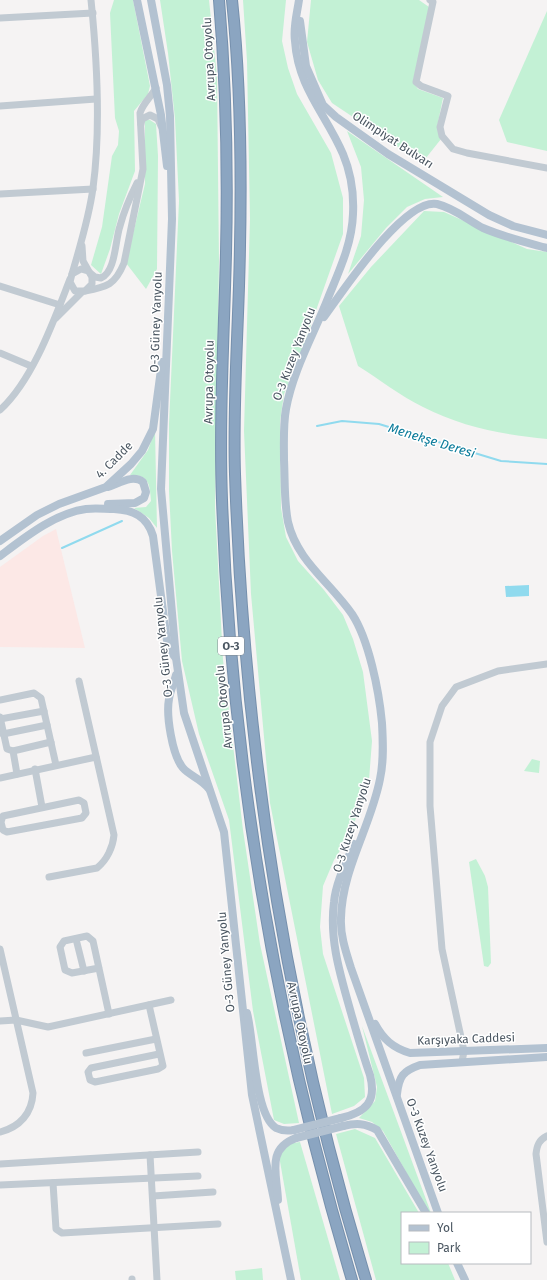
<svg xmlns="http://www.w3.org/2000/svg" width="547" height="1280" font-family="'Fira Sans',sans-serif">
<rect width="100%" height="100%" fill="#f5f3f3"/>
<path fill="#fce8e6" d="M56 529 85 648 0 647V567L43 536Z"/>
<g fill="#c3f1d5">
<path d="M114 0H133L150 86 148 94 134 111 135 171 119 214 110 249 101 274 91 265 102 227 112 156 118 145 119 131 115 118 110 13Z"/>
<path d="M160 0H209L217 77 219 261 215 507 223 660 243 830 260 944 299 1123 284 1124 274 1120 253 1011 229 820 199 734 182 661 172 551 169 491V424L179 201 175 119 168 53Z"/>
<path d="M243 0H286L282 41 288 68 297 94 331 153 343 198V234L301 353 284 394 280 422 281 508 286 537 298 561 324 590 343 615 353 639 363 672 372 741 369 780 350 835 334 860 323 886 320 927 323 954 364 1078 365 1097 354 1106 332 1114 270 803 251 594 244 431 250 219 247 61Z"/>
<path d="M311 0H419L429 7 413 82 418 89 443 98 437 127 441 139 422 163 332 103 318 80 307 42Z"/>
<path d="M547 11V151L507 142 499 120Z"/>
<path d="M145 120H150L156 124 158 156 157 269 146 289 126 263 145 184Z"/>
<path d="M347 131 443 197 425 199 407 207 386 228 348 274 361 236 364 200 361 167Z"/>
<path d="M424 211 444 212 527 249 547 252V439C504 435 462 427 423 407 400 396 379 379 358 366L339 306 371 267Z"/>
<path d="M155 430 157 528 149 518 134 508 146 507 151 501C150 485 149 474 130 475L148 450Z"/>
<path d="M532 759 540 761 539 773 524 771Z"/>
<path d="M476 859 485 876 488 887 491 963 488 967 484 966 469 862Z"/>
<path d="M362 1026 431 1213H429L383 1131 372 1122 359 1118 375 1101 377 1087Z"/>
<path d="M355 1129 375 1138 419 1213H402V1263H448L455 1280H376L336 1134Z"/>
<path d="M300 1142 340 1280H301L279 1156 287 1144Z"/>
<path d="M262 1268 263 1280H236L235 1271Z"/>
</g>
<path fill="#90daee" d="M529 585V596L506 597 505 586Z"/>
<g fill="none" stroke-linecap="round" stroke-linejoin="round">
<g stroke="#90daee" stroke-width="2">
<path d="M317 426 342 421 379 424 501 461 547 464"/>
<path d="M62 548 122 521"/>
</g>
<g stroke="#7690ad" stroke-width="12">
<g id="highway">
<path d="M219 0C226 84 228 169 226 253 224 336 219 418 222 500 231 766 276 1025 352 1280"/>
<path d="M232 0C242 95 242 191 239 286 237 349 233 411 235 474 244 747 286 1018 366 1280"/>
</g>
</g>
<g stroke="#c1cad2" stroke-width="7">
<path d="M430 0 433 2 416 82 421 86 448 96 440 127 442 136 453 149 467 153 547 168"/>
<path d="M0 18 93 13"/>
<path d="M0 106 96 99"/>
<path d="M141 124 142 119 150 115 158 119 161 126"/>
<path d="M0 194 93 189"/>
<path d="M82 246 83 261 92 277V284L85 291H75L70 282 72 274 81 269 88 271"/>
<path d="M90 273 95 277 101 278C116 272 115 240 120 226 124 211 130 197 137 183"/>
<path d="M72 274C80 246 89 218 93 188 101 129 97 59 91 0"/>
<path d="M0 286 60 305"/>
<path d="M85 291C107 287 115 285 124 263L143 169 140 113C143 103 151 97 156 88"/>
<path d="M56 318 82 292"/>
<path d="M0 353 31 366"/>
<path d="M0 410C33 380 54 320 70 279"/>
<path d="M0 700 34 693 41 698 56 765"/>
<path d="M0 717 7 749 13 751 17 774"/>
<path d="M0 719 44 711"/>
<path d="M3 734 47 725"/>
<path d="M13 751 51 742"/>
<path d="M35 769 42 807"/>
<path d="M0 778 96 757"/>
<path d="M79 800 84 803 86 813 82 818 7 832 3 830 1 822 3 816Z"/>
<path d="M49 877 97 868C107 860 113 847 114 835L79 681"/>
<path d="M76 939 84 971"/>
<path d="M0 949 33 1093C32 1113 20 1127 0 1132"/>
<path d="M99 968 72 973 65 970 60 947 64 941 87 936 93 941 109 1014"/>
<path d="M149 1005 163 1066 158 1069 95 1082 90 1080 88 1072 91 1068 159 1054"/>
<path d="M0 1021 16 1020 48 1027 171 1000"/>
<path d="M86 1053 156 1039"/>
<path d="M462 1062 464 1051 442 949 430 806V742L442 706 456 687 498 671 547 664"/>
<path d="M547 1136C539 1140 537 1145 536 1154L547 1242"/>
<path d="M150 1155 157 1280"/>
<path d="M0 1164 198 1152"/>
<path d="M53 1183 56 1229 62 1233 218 1224"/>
<path d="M0 1185 198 1176"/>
<path d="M153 1196 213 1192"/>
<path d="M132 1279V1280"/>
</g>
<g stroke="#b3c2d1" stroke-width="8">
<path d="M137 0 161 115 167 166"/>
<path d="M151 0 167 85 170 116 172 219 161 489 176 658 184 713 224 832 252 1095 291 1280"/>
<path d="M299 0C297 14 293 27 295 41 298 88 326 114 343 154 351 173 354 194 353 214 352 244 339 271 328 298 314 334 293 370 286 409 283 425 284 444 284 460 285 481 284 502 288 522 297 561 330 582 352 614 369 640 379 691 382 723 383 741 384 761 380 779 371 826 342 869 341 918 340 935 346 952 351 968L438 1213"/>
<path d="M300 21 306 66 323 105 336 117 388 154 489 215 513 226 547 235"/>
<path d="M324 317C343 291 404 198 437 204 454 208 468 220 483 228 504 237 525 242 547 248"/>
<path d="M108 504 135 503 144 498 146 492 143 482C133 474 120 483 108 487"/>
<path d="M0 541 37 515 59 504 106 487 131 464 142 451 153 429 162 362"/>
<path d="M0 556C24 538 55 513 86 509 95 508 105 509 114 509 133 510 147 516 153 536L167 641 169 649 175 657"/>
<path d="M176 675C174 683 170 691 169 699 166 715 172 755 183 768 190 776 202 779 209 789"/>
<path d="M247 1013C254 1039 254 1114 276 1128 282 1131 288 1131 294 1130"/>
<path d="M375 1024C383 1039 393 1048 410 1053L547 1048"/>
<path d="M397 1094C399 1076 403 1071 420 1065L547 1057"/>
<path d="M341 1118C366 1112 377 1102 370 1075 363 1055 357 1034 351 1013 341 977 329 941 334 902 336 882 346 863 354 844"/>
<path d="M343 1126C356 1123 365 1123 377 1130L426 1213"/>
<path d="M278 1200C277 1174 266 1149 296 1138"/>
<path d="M457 1263 465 1280"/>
</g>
<use href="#highway" stroke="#8ba5c1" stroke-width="10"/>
<g stroke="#b3c2d1" stroke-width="8">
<path d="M294 1130 341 1118"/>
<path d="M296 1138 343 1126"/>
</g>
</g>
<g text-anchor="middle" stroke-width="3" stroke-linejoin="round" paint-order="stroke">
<rect fill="#fff" stroke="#808990" stroke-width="1" x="218" y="637" width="26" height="18" rx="3"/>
<g font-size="11" font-weight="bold" fill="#4a5661">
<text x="231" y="650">O-3</text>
</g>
<g font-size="12" fill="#4a5661" stroke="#fff">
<text transform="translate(209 59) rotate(-93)" y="4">Avrupa Otoyolu</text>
<text transform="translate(393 140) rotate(33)" y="4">Olimpiyat Bulvarı</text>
<text transform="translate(156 322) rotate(-88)" y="4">O-3 Güney Yanyolu</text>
<text transform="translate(294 354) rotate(-69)" y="4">O-3 Kuzey Yanyolu</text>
<text transform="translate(209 382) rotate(-89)" y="4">Avrupa Otoyolu</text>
<text transform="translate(114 460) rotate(-45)" y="4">4. Cadde</text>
<text transform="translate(163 647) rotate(-96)" y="4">O-3 Güney Yanyolu</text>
<text transform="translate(224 707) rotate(-96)" y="4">Avrupa Otoyolu</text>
<text transform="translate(352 825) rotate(-72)" y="4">O-3 Kuzey Yanyolu</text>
<text transform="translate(226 962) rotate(-95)" y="4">O-3 Güney Yanyolu</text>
<text transform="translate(300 1023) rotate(78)" y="4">Avrupa Otoyolu</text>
<text transform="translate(466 1039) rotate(-2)" y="4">Karşıyaka Caddesi</text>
<text transform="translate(427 1145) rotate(70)" y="4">O-3 Kuzey Yanyolu</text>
</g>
<g font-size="13" font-style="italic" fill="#0c7c9b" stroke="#fff">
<text transform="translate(432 440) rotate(17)" y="5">Menekşe Deresi</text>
</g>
</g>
<rect x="401" y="1212" width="130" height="52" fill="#ffffff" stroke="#b7bbc0"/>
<rect x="409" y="1225" width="20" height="6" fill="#b3c2d1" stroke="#b7bbc0"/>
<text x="437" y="1232" font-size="12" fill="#4a5661">Yol</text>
<rect x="409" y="1242" width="20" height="12" fill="#c3f1d5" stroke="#b7bbc0"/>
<text x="437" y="1252" font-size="12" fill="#4a5661">Park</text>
</svg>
